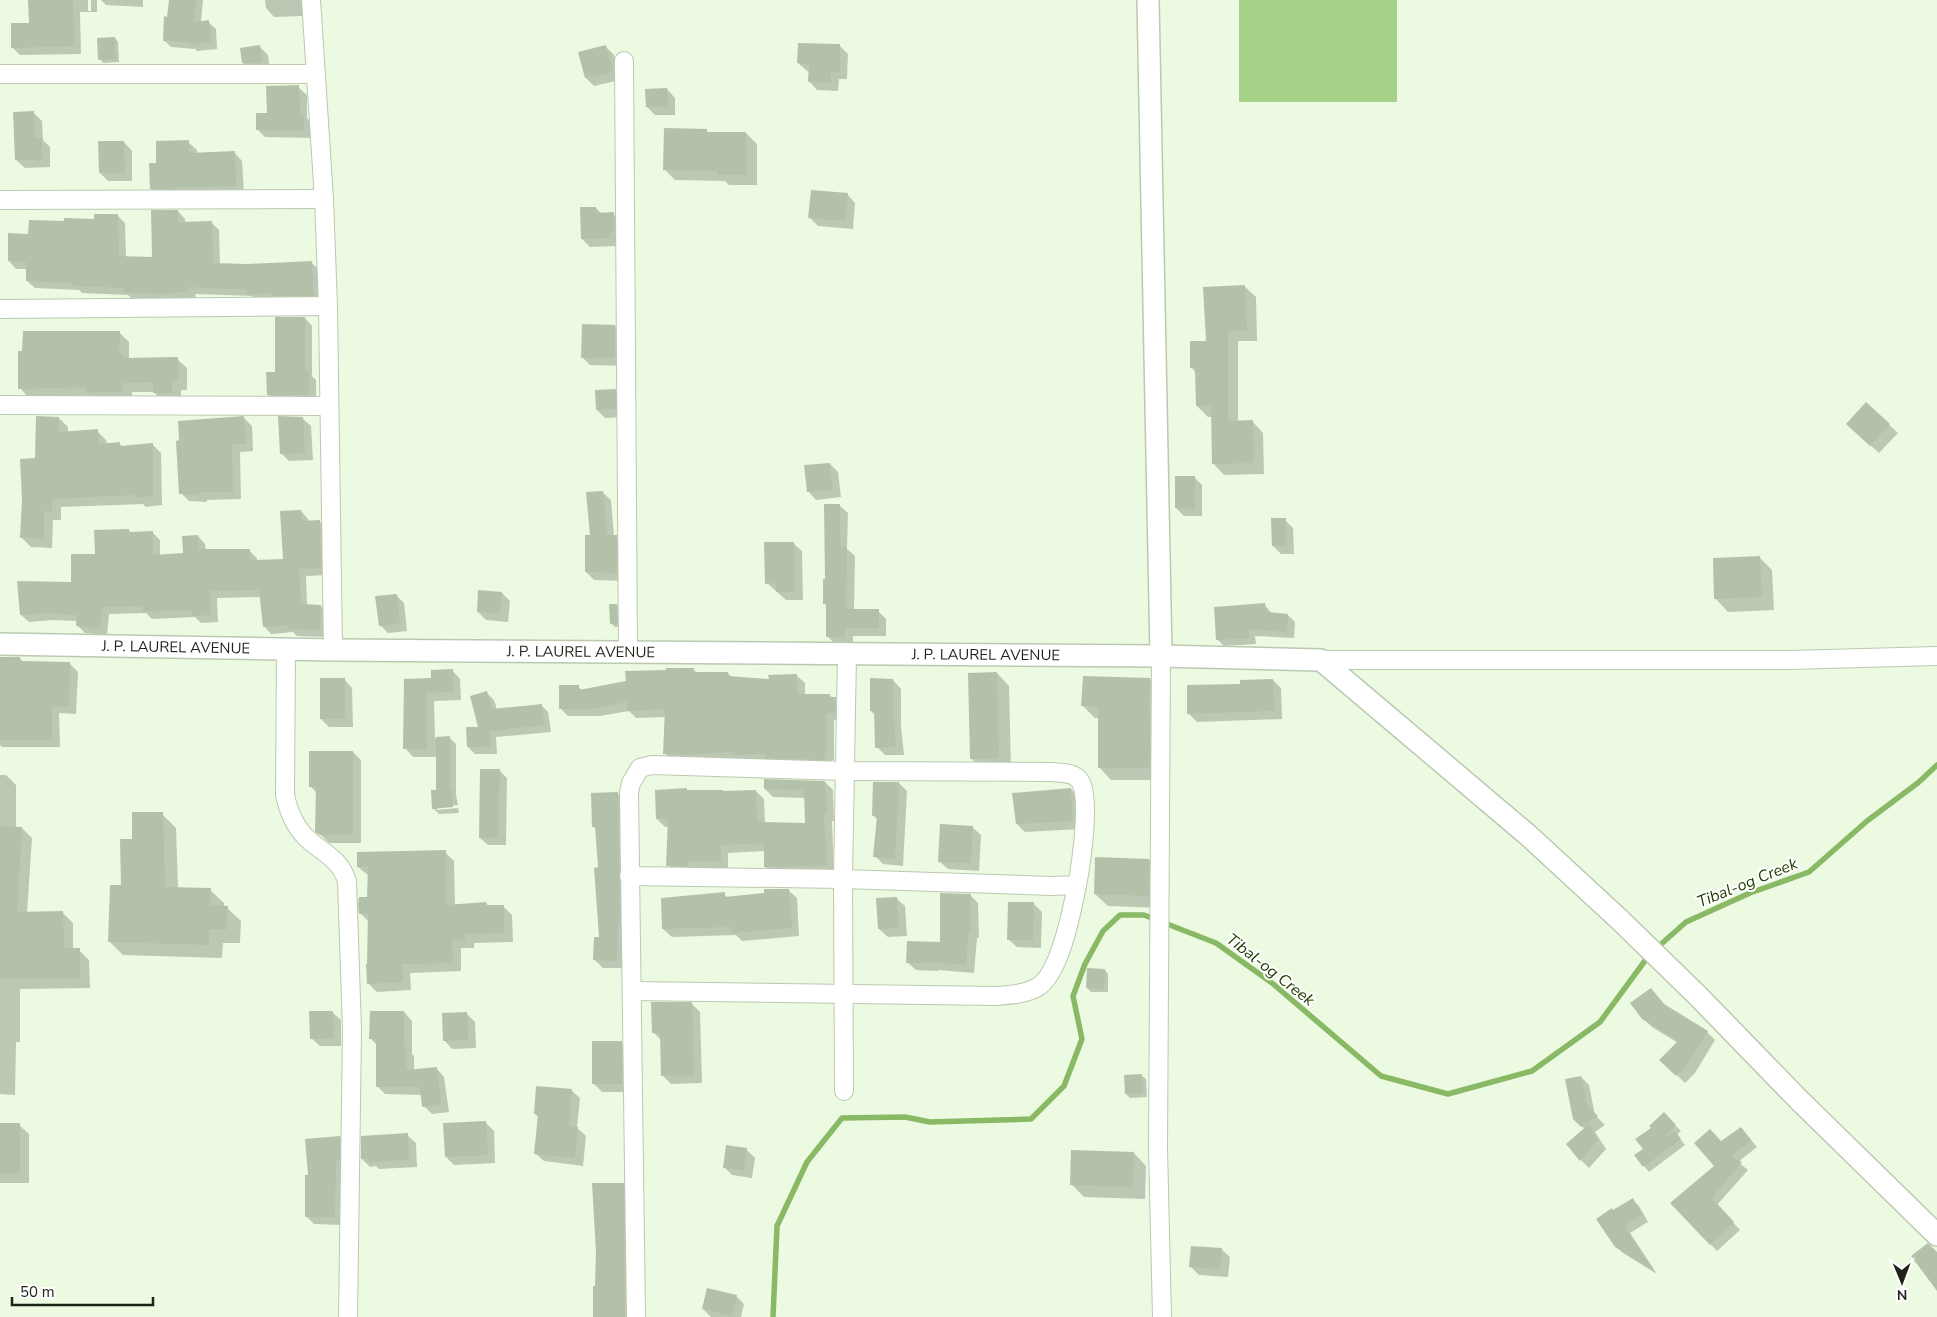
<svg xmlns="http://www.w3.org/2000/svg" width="1937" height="1317" font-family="'Nunito Sans',sans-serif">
<rect width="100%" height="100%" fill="#ecfae2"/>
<rect fill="#a6d188" x="1239" y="0" width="158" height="102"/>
<g fill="#0003">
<path d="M30 0H88V11H91V0H97V12H80L81 54 20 55 13 48 30 24Z"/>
<path d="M101 0H143V7L106 5Z"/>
<path d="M170 0H203L201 22H208L216 29 217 49 197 51 195 49 171 47 164 40Z"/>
<path d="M265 0H302V16L274 17 266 8Z"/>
<path d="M115 38 118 42 119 62 103 63 100 59Z"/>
<path d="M605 46 614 55 620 80 594 86 586 78 580 53Z"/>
<path d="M840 46 848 54 847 79H839L838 91 817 90 809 81 810 71H807L798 63Z"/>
<path d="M260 47 268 55 270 71H251L243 63Z"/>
<path d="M298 87 307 95V118L312 123V138L265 137 257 129 269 114Z"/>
<path d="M667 89 675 98V115H655L647 107Z"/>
<path d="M34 113 42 121 43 140 50 147V167L25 168 16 160Z"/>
<path d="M706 130 709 133H746L757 144V185H729L725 181 675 180 665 170Z"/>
<path d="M124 142 132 151V181H108L100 173Z"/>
<path d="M188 142 197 150V154L234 152 242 161 244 193 159 197 151 188 157 164Z"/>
<path d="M847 194 855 203 853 229 818 226 809 217Z"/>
<path d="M596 208 602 214H613L621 222 618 246 590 247 582 239Z"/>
<path d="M178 211 185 219V223L211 222 219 230 220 264 247 266 312 263 319 270 321 303 256 301 252 296 195 294 196 298 173 301 132 299 128 295 82 293 79 290 35 288 27 281 28 269H16L9 261 30 235 65 223 95 220 117 215 125 223 126 257 153 259Z"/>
<path d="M1244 286 1256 297 1257 341H1238V422L1252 421 1263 433 1264 474 1224 475 1213 463 1212 417H1208L1197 406 1196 373 1192 368Z"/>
<path d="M305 318 312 326V376L316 380V402H275L268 394 276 373Z"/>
<path d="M615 326 623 334V366L590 365 582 357Z"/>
<path d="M119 332 129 342V359H177L187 368V390H181V403H164L154 392H132V402L29 398 20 388Z"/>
<path d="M615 390 623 399V417L605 418 597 410Z"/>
<path d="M1866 404 1898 433 1879 453 1856 432Z"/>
<path d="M59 418 68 427V433L97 431 106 440 107 444 119 443 123 447 152 444 161 453 162 505 146 507 143 504 61 507V520H53L52 548 31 547 22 538 37 460Z"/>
<path d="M244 418 252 426 253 451 240 452 241 499 207 500V502L189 501 181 493Z"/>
<path d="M302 418 311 426 313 460 289 461 281 453Z"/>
<path d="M830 464 838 472 841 497 816 500 808 491Z"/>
<path d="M1194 477 1202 485V516H1184L1176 508Z"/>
<path d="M602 492 611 500 614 536 624 545 625 581 594 580 586 572 591 536Z"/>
<path d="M839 505 848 513 847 549 855 556 854 610 878 611 886 619V636H853V645H836L828 637 827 607 825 604 826 580Z"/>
<path d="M301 511 308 519 309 522H320L328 529V575L306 576 307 605 321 606 328 613 327 637 297 636 293 632 271 634 264 626 261 597 217 598 218 622 201 623 195 617 152 619 146 613 109 614 107 635 85 633 77 625 78 621 53 620 29 622 21 615 72 583 96 555 129 530 131 533H153L160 540V556L185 554 198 536 205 544 206 551 249 550 257 558V561L284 560Z"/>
<path d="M1285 520 1293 528 1294 554H1281L1273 546Z"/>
<path d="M793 543 802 551 803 600H786L767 583Z"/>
<path d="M1759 557 1772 570 1774 610 1728 612 1716 599Z"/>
<path d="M502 593 510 601 508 622 486 620 478 612Z"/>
<path d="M396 595 404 603 407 631 388 633 380 625Z"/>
<path d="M617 605 620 609V627H615L611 623Z"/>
<path d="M1265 605 1272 614 1288 615 1295 622 1294 638 1255 636 1256 644 1224 646 1217 639Z"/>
<path d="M20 658 23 662 70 664 78 672 76 714 59 713 60 747H2L0 745V659Z"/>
<path d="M693 669 697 673H728L732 678 770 680 796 675 805 683V696L829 695 835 699 843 707V720H834V760H832V767L673 762 665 753 666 717 636 718 629 711 600 716H568L560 708 578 687 582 690Z"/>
<path d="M452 670 460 679 461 700 434 701 435 738H450L456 744V795L458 805 437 807V810L458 808 459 813 439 814 433 808 437 791V757H413L405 748 406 680H433Z"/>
<path d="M997 673 1009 686 1011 770 984 771 971 758Z"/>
<path d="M344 679 352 688 353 727H329L321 719Z"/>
<path d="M1150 679 1162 692V780H1111L1099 767V718H1095L1083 706Z"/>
<path d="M893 680 901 689V726L904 755H885L877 747 875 715 871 711Z"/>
<path d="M1273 680 1281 688 1282 719 1197 722 1189 714 1188 686H1241Z"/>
<path d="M487 693 494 700 497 710 541 705 548 712 551 732 496 737 497 754H475L468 747 480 728Z"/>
<path d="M353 752 361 760V843H329L317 831V793L310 786Z"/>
<path d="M499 770 507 778 506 845H488L480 838Z"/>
<path d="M0 775H6L16 785V828H22L32 838 27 913H63L73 923V950H79L89 960 90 988 20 989V1042H16L15 1095 0 1094Z"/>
<path d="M825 782 833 790 834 821H832L834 874 773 875 765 867 766 851 728 853V868H695L676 873 668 865 669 827H665L657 819 688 791H756L764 799 765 823 806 824 805 798 773 797 765 789Z"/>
<path d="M874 783H899L907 791 903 866 883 864 875 856 878 820 873 815Z"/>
<path d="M1071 789 1079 798 1081 829 1025 832 1017 824Z"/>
<path d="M617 793 625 802 624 968H603L594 959 600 938V868L596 829 593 826Z"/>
<path d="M162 814 176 828 178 888 210 890 224 903V907L227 908 241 921 240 943H223L222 958 123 955 109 941 133 840Z"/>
<path d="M972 827 981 835 979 871 948 869 939 861Z"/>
<path d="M445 852 454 861 455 905 486 903 489 907 503 906 512 915 513 942 474 943V948H461V971L410 973 411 990 377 992 368 983 369 922 360 913 368 898 369 876 358 867Z"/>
<path d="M1149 860 1161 873V908L1108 906 1095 894Z"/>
<path d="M788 890 797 898 799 936 742 941 736 935 672 937 663 929 724 894 728 898Z"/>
<path d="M970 895 978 903 979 938H977L974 973 938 970V971L916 970 907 962 942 943Z"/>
<path d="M896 898 905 906 907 936 888 937 879 929Z"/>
<path d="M1034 904 1042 912 1041 948 1017 947 1008 939Z"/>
<path d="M1105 970 1108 974V992H1091L1087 988Z"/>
<path d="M1651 990 1667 1008 1707 1032 1715 1040 1695 1073 1685 1083 1661 1060 1678 1043 1652 1027 1643 1018Z"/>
<path d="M692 1004 700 1012 702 1083 671 1084 663 1076 662 1041 653 1032Z"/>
<path d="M332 1012 341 1020V1046H320L311 1038Z"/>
<path d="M404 1012 412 1021V1054L414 1056V1071L436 1068 444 1077 449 1112 432 1114 424 1106 422 1095 385 1094 377 1086V1045L371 1039Z"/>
<path d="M467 1014 475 1022 476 1048 452 1049 444 1040Z"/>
<path d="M621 1043 629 1051 630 1092H602L594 1084Z"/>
<path d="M1142 1076 1146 1079 1147 1097 1130 1098 1126 1094Z"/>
<path d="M1581 1077 1589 1085 1595 1115 1605 1125 1595 1132 1606 1149 1589 1168 1581 1160 1585 1129 1574 1119Z"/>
<path d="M571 1090 580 1098 577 1128 586 1136 583 1166 544 1161 535 1153 539 1118 535 1114Z"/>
<path d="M1664 1114 1681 1131 1677 1135 1685 1145 1649 1172 1635 1155 1645 1150 1653 1128Z"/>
<path d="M485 1122 494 1131 495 1163 454 1165 446 1157Z"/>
<path d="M0 1124 19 1125 29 1134V1183H0Z"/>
<path d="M1741 1128 1757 1147 1738 1162 1748 1170 1717 1205 1740 1230 1717 1251 1672 1203 1716 1166 1722 1143Z"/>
<path d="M407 1135 416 1143 417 1167 379 1169 376 1166 370 1167 362 1159Z"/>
<path d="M339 1137 348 1146 343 1225 314 1224 306 1216 309 1176Z"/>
<path d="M747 1150 755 1158 752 1178 732 1175 724 1167Z"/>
<path d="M1134 1153 1146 1166 1145 1199 1084 1197 1071 1184Z"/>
<path d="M623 1184 631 1192 634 1317H595Z"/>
<path d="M1633 1200 1639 1206 1648 1222 1630 1233 1657 1274 1623 1253 1616 1246Z"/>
<path d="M1221 1249 1230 1257 1228 1277 1199 1275 1190 1266Z"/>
<path d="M736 1296 744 1304 741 1317H711L703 1309Z"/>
</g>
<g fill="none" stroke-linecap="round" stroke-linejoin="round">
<g stroke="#89b965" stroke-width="5.5">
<path d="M1659 946 1686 922 1750 893 1809 872 1867 821 1919 782 1937 765"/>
<path d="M773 1317 777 1226 807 1162 842 1118 905 1117 930 1122 1031 1119 1064 1086 1082 1039 1073 996 1085 964 1103 931 1120 915H1144L1216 943 1272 983 1381 1076 1448 1094 1532 1071 1600 1022 1647 958"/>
</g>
</g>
<g fill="#b3c1aa">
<path d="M28 0H73L74 46 11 48V23H29Z"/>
<path d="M169 0H196L194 22 209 20 211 42 189 44V42L163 41 164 16 167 17Z"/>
<path d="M115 37 116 59 98 60 97 38Z"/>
<path d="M798 43 840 44V72H831V83L808 82 809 64 797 63Z"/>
<path d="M260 45 262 63H242L240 48Z"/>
<path d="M606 45 613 72 585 78 578 52Z"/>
<path d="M299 85 300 113 304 114V131L256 130V113H267L266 86Z"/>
<path d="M667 88 668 107H646L645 89Z"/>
<path d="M34 111 35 138H42V160H15L13 112Z"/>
<path d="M664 128 707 129V132H746V175H717V171L663 170Z"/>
<path d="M189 140V153L235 151 236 186 150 189 149 163H156V141Z"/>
<path d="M98 141H124L125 173H99Z"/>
<path d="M811 190 848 193 845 221 808 218Z"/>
<path d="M580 207H596V213L614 212V231H610V238L581 239Z"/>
<path d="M151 210H178V222L212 221 213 263 247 264 312 261 314 296H273V293L247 294V290L188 287 189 291 166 294 123 292 124 288 73 286V283L26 281V262L8 261V233L28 234 29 220 64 221V218L94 219V214H118L119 256 152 257Z"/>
<path d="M1245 285 1247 330 1228 331V421L1253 420 1254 463 1212 464 1211 406H1196L1195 368H1190V341H1206L1203 287Z"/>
<path d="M275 317H305V371H309V395H267L266 372H275Z"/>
<path d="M582 324 615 325V358H581Z"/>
<path d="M23 331H120L119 354H123V358L178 357V380H172V393H153V382L123 383V392H86V387L18 389V351H22Z"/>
<path d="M616 389V409L596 410 595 390Z"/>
<path d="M1866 402 1890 424 1870 446 1846 424Z"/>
<path d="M36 416 59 417V432L98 429 99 444 120 442V446L153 443V496L136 498 135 495 52 499V511H44V539L20 538 22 499 20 459 35 458Z"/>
<path d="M244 416 246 444H232L233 492H199V495L179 494 176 441 179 440 178 421Z"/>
<path d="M278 416 303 417 305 453 280 454Z"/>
<path d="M830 463 833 490 807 492 804 465Z"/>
<path d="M1175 476H1195V509L1175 508Z"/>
<path d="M603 491 607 535H617V573L585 572V535H590L586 492Z"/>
<path d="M824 504H840V547H847L846 609H879V628H845V637H826V604H823V579H825Z"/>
<path d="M301 510 302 521 320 520 321 568 299 569 301 604 321 605 320 630 288 629V625L263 627 259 590 210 591 211 615 192 616V610L143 612V606L102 607 100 628 76 626 77 615 45 613 20 615 17 581 71 582V554H95L94 530 129 529V532L153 531V555L183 553 182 536 198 535 199 549H250V560L283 559 280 511Z"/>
<path d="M1271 518H1286V546H1272Z"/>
<path d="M764 542H794L795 592H776V583L765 584Z"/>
<path d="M1760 556 1762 597 1714 599 1713 558Z"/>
<path d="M478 590 502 592 500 614 477 612Z"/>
<path d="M397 594 400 623 379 626 375 596Z"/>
<path d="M1265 603 1266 612 1288 614 1287 632 1249 629V638L1216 640 1214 607Z"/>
<path d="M609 604H617V624H610Z"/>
<path d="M0 657H20V661L70 662 69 706H52V740H0Z"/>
<path d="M666 668H694V672H728V676L769 679 768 675 797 674V694H830L829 697H836L835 713H826V752H824L825 760 765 758V754L733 755V752L687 755 663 754 665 709 627 711V702L592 709H559V685H579V690L626 681 625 671 666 670Z"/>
<path d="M453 669V692L426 693 427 749H403L404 679 431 678V670Z"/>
<path d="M997 672 999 758 970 759 968 673Z"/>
<path d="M1083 676 1150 678 1149 714H1150V768H1098V707L1081 706Z"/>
<rect x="320" y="678" width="25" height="41"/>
<path d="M870 678 893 679V718H894L896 747 875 748 874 711H870Z"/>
<path d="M1273 679 1274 711 1187 714V685L1240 684V680Z"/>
<path d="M487 691 492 709 542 704 544 725 490 731V747H467L466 727H478L470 696Z"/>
<path d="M450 736V789H452L453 807 432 809 431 790H436V737Z"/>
<path d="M309 751H353V835H320L315 832 316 787H309Z"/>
<path d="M480 769H500L498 838H479Z"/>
<path d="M764 779 825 781 827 814H824L827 866 764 867V843L721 845V861H687V866H666L668 819H656L655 790 687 788V790H723V791L756 790 757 822 805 823 804 790 764 789Z"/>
<path d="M873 782H899L895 859 873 857 877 816H872Z"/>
<path d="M1071 788 1073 821 1016 824 1012 793Z"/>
<path d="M618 792 620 924H618L617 961 593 960 594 937H599L594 868 598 867 595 827H592L591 793Z"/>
<path d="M132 812H163L165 887 211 888 210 905 228 906 226 930 209 929V945L108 942 110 885H121L120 839H132Z"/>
<path d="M940 824 973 826 971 863 938 862Z"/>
<path d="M0 826 22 827 17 912 63 911 64 948H80V978L0 979Z"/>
<path d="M446 850V905L486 902 487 905H504V933L465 934V940L452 939 453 963 402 964 403 982 367 984 366 964H367L368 914H359L358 904 359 897H367L368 867H357V852Z"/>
<path d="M1095 857 1149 859V896L1094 894Z"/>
<path d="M764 889H789L792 928 732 933V927L662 929 661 898 725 892V897L764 893Z"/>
<path d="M940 893 971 894V930H969L966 965 930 962V963H906L907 941 940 942Z"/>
<path d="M897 897 899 928 878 929 876 898Z"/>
<path d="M1008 902H1034L1033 940H1007Z"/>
<path d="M1087 968 1105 969 1104 989 1086 988Z"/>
<path d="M1651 988 1664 1004 1708 1031 1687 1064 1676 1076 1659 1060 1678 1041 1642 1019 1630 1003Z"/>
<path d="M651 1002H692L694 1075 661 1076 660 1033H652Z"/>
<path d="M309 1011H333L334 1038 310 1039Z"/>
<path d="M370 1011H404V1047H406V1070L437 1067 441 1104 422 1107 420 1087H376V1039H369Z"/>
<path d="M467 1012 468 1040 443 1041 442 1013Z"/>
<rect x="592" y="1041" width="30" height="43"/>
<path d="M1142 1074 1143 1093 1125 1094 1124 1075Z"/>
<path d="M1581 1076 1588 1107 1598 1116 1581 1127 1573 1119 1565 1079Z"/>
<path d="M536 1086 572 1089 569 1126 578 1127 575 1158 534 1154 538 1114H534Z"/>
<path d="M1664 1112 1676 1125 1663 1138 1675 1131 1681 1139 1643 1167 1634 1155 1643 1149 1635 1139 1651 1128 1649 1126Z"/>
<path d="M486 1121 488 1155 445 1157 443 1123Z"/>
<rect x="0" y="1123" width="20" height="51"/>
<path d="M1589 1124 1598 1140 1580 1161 1566 1144Z"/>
<path d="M1741 1127 1751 1140 1731 1156 1742 1162 1712 1198 1734 1222 1710 1245 1670 1203 1714 1166 1694 1143 1710 1129 1721 1141Z"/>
<path d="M408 1133 409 1160 369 1162V1158L361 1159V1136Z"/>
<path d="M340 1136V1160L336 1161 335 1217H305V1175H308L305 1139Z"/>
<path d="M726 1145 747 1148 744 1170 723 1168Z"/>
<path d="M1071 1150 1134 1152 1133 1187 1070 1185Z"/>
<path d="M592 1183H624L625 1317H593V1286H595L596 1252Z"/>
<path d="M1633 1198 1642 1215 1624 1226 1654 1271 1615 1247 1596 1219 1612 1208 1613 1210Z"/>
<path d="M1928 1243 1937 1252V1291L1911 1256Z"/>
<path d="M1191 1246 1222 1248 1220 1269 1189 1267Z"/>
<path d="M707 1288 737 1295 732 1316 702 1309Z"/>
</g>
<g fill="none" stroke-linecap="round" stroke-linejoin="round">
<g stroke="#bac9b1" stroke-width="20">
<g id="minor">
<path d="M311 0 324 199 328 306 333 650"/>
<path d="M624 61 628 652"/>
<path d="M0 74H316"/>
<path d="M0 200 324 199"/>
<path d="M0 309 328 306"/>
<path d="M0 405 329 406"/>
<path d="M286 649 285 795C289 814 296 830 311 842 327 855 340 860 347 881L352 1030 348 1317"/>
<path d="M1161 656 1158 1148 1162 1317"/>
<path d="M1321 660H1789L1937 656"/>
<path d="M629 876 843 879 1052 886 1077 885C1081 865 1091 798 1080 781 1074 772 1062 773 1052 772L846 771 652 765 640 768 631 783 629 793 636 1317"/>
<path d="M632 991 997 996C1011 995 1024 994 1036 988 1060 976 1072 910 1077 885"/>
<path d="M844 1091 843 879 847 653"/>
</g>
</g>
<g stroke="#bac9b1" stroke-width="24">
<g id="tertiary">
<path d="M1148 0 1161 656"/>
<path id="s1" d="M0 644 333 650 1161 656 1321 660 1529 836 1620 920 1699 997 1798 1099 1937 1235"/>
</g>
</g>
<use href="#minor" stroke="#fff" stroke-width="18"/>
<use href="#tertiary" stroke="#fff" stroke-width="21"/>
</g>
<g text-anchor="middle" stroke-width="4" stroke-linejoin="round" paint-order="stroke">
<g font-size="15" fill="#1e231a" stroke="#fff">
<text dy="5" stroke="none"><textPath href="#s1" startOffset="176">J. P. LAUREL AVENUE</textPath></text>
<text dy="5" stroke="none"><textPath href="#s1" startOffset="581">J. P. LAUREL AVENUE</textPath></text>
<text dy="5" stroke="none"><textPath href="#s1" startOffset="986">J. P. LAUREL AVENUE</textPath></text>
</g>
<g font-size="16" font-style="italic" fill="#1e3c00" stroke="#fff">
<text transform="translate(1747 882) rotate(-22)" y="6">Tibal-og Creek</text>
<text transform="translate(1271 969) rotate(38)" y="6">Tibal-og Creek</text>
</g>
</g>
<g transform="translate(1902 1282) rotate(179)" stroke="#ffffff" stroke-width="4" paint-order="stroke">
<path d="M0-4L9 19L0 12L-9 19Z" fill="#1e231a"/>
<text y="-8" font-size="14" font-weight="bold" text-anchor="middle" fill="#1e231a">N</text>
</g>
<path d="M12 1297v8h141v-8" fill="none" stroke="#1e231a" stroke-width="2.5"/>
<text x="20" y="1297" font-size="15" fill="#1e231a" stroke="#ffffff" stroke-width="4" paint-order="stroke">50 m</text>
</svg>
